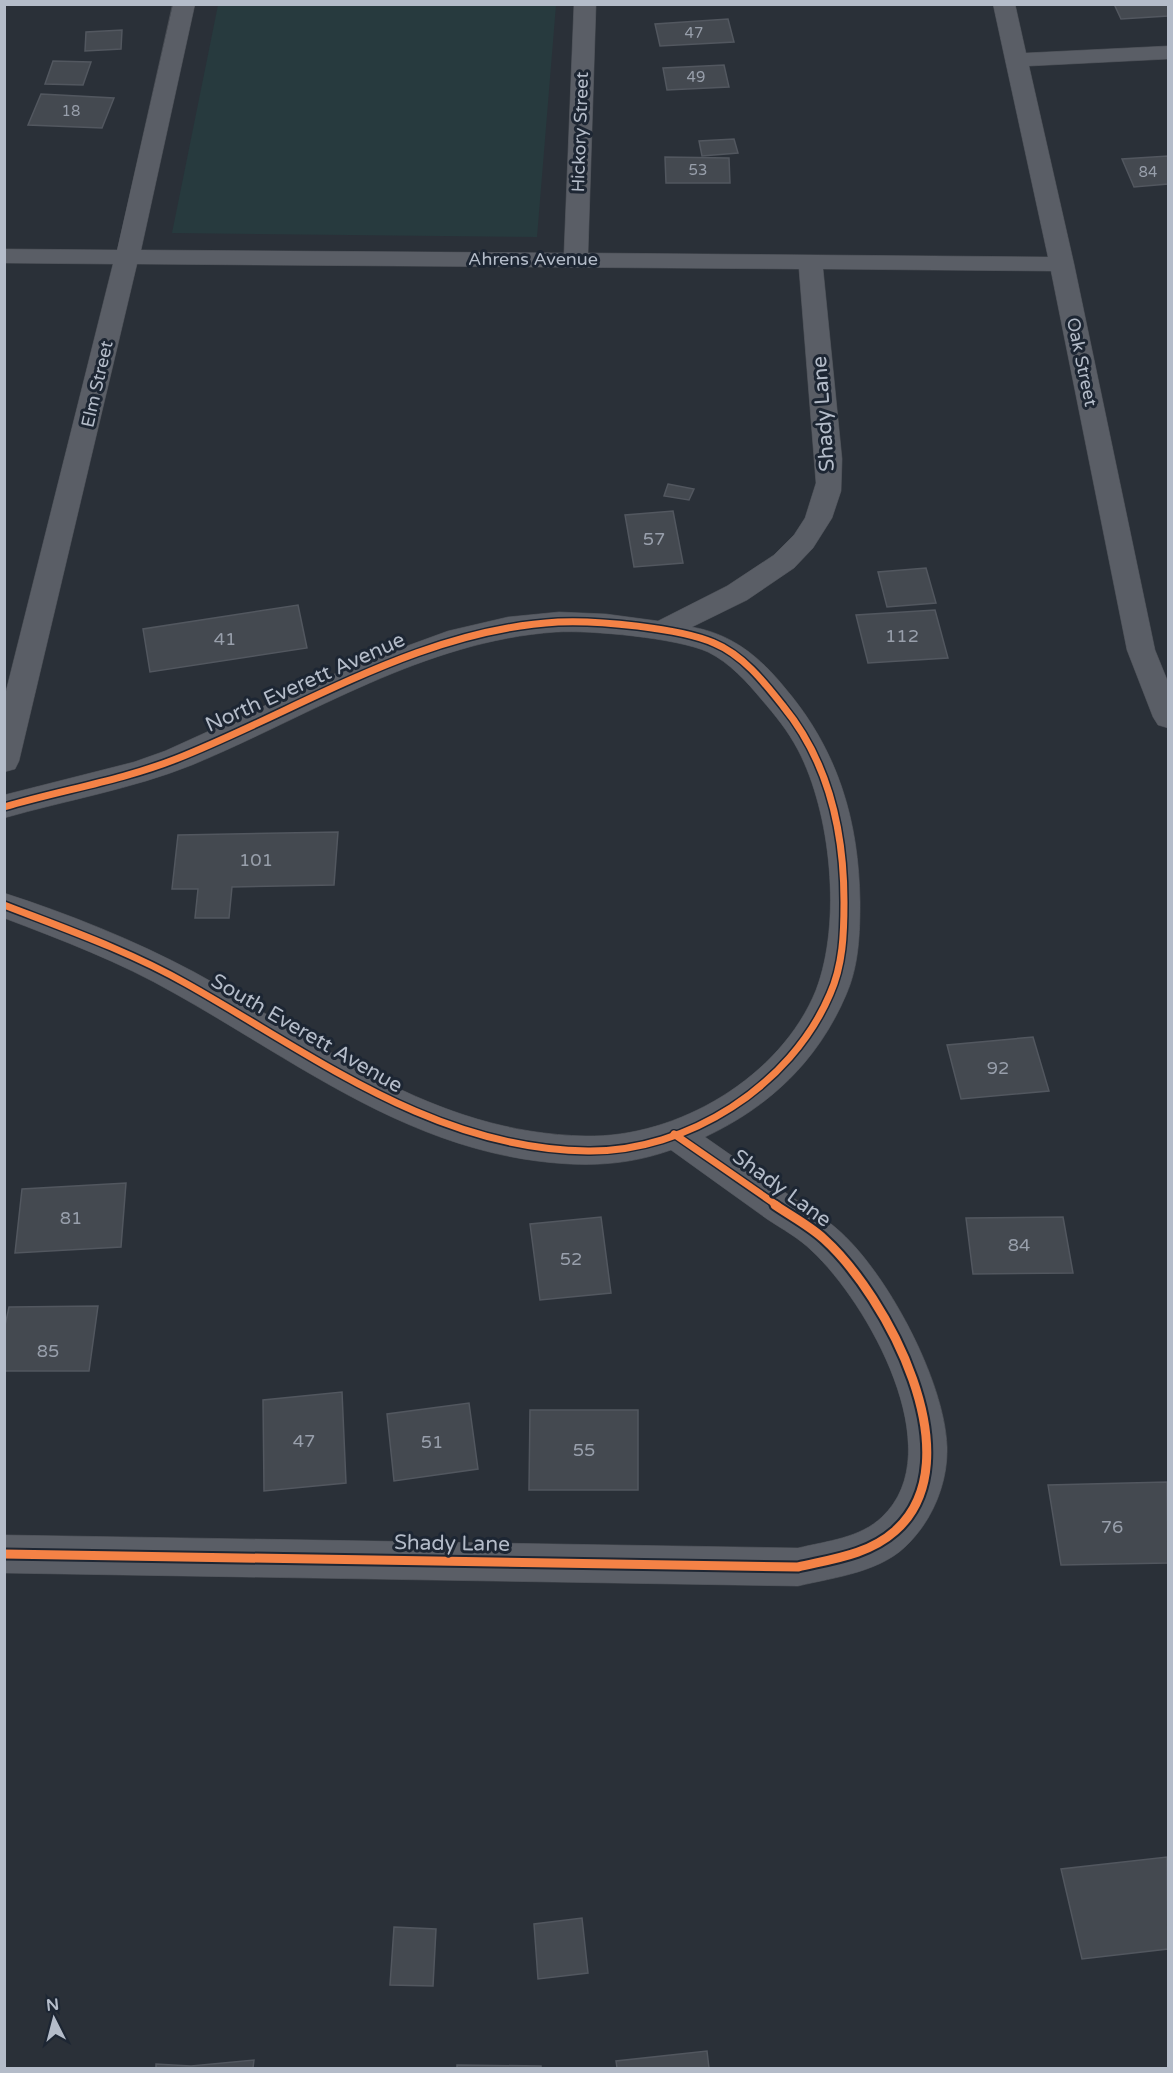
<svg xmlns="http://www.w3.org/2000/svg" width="1173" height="2073" font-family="'Varela Round',sans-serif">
<rect width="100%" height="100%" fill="#2a3038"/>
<path fill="#273a3e" d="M218 5H556L537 237 172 233Z"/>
<g fill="#444950" stroke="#52575f" stroke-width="1.5">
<path d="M1114 4H1168V16L1121 19Z"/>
<path d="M728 19 734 42 660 46 655 24Z"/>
<path d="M122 30 121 49 85 51 86 32Z"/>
<path d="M53 61 91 62 83 85 45 84Z"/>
<path d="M724 65 729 87 667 90 663 68Z"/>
<path d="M41 94 114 98 102 128 28 125Z"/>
<path d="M734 139 738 153 702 156 699 141Z"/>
<path d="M1168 156V184L1134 187 1122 159Z"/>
<path d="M665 157 729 158 730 183H666Z"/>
<path d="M668 484 694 489 689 500 664 496Z"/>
<path d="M673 511 683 563 634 567 625 515Z"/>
<path d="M926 568 936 603 887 607 878 572Z"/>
<path d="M298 605 307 648 150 672 143 629Z"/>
<path d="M935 610 948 658 868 663 856 615Z"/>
<path d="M338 832 334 885 232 887 229 918H195L198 889H172L178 835Z"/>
<path d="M1033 1037 1049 1091 961 1099 947 1045Z"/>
<path d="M126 1183 121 1247 15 1253 22 1189Z"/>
<path d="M601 1217 611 1293 540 1300 530 1224Z"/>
<path d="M1063 1217 1073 1273 973 1274 966 1218Z"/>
<path d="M98 1306 89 1371H4V1330L9 1307Z"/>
<path d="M342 1392 346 1483 264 1491 263 1400Z"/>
<path d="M469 1403 478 1469 394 1481 387 1414Z"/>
<path d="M530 1410H638V1490H529Z"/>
<path d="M1167 1482 1168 1563 1061 1565 1048 1485Z"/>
<path d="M1167 1857 1168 1949 1082 1959 1061 1869Z"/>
<path d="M582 1918 588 1973 538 1979 534 1924Z"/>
<path d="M394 1927 436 1929 433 1986 390 1985Z"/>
<path d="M707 2051 709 2068H617L616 2061Z"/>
<path d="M254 2060 253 2068H156V2064L191 2066Z"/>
<path d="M457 2065 541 2066V2068H457Z"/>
</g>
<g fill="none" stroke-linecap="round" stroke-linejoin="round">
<g stroke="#484c53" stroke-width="1">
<path id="minor" d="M173 4H195L141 250 564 253 574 4H596L588 253 1048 257 993 4H1015L1026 53 1168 46V59L1029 66 1074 264 1155 650 1168 682V728L1158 725 1153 717 1127 650 1051 271 823 269 842 459 841 491 832 518 813 548 794 568 747 600 692 627C732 634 760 657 785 688 838 750 859 821 860 902 860 933 859 966 846 995 818 1061 769 1107 705 1137 735 1158 765 1179 795 1199 808 1209 824 1217 836 1228 886 1270 945 1381 947 1447 948 1481 934 1517 910 1542 883 1572 836 1577 798 1586L4 1573V1535L798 1548C827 1541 860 1538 882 1517 952 1451 867 1302 812 1251 799 1238 782 1229 767 1219 735 1196 703 1173 671 1150 626 1166 584 1167 537 1161 399 1143 292 1059 174 993 120 962 62 940 4 918V893C69 914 134 940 194 972 323 1043 431 1133 586 1136 677 1138 781 1077 816 990 842 922 831 813 798 750 788 731 775 715 762 700 747 682 730 663 708 652 677 638 591 630 556 632 424 641 312 715 192 765 132 789 67 800 4 818V795L134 762 165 751 352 666 448 631 508 617 559 612 606 614 658 621 727 586 774 555 794 535 805 518 816 483 799 269 137 264 19 761 15 769 4 772V699L113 264 4 263V249L117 250Z"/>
</g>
<use href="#minor" fill="#5a5e66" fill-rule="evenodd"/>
<g stroke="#1d2633" stroke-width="10">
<g id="cycleway-far1">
<path d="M4 807C61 790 120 781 176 759 302 709 419 630 558 622 596 620 680 628 714 643 743 655 764 682 783 706 829 762 844 830 844 902 844 933 843 965 830 994 791 1086 687 1152 588 1151 434 1149 315 1056 187 984 129 951 66 929 4 905"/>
<path d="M674 1134 778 1206"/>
</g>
</g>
<g stroke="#1d2633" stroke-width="13">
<path id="cycleway" d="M4 1554 798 1567C832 1559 868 1555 895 1531 975 1460 886 1295 824 1239 810 1226 791 1216 775 1205"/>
</g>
<use href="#cycleway-far1" stroke="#f48246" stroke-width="7"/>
<use href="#cycleway" stroke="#f48246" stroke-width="9"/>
</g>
<g text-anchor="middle" stroke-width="6" stroke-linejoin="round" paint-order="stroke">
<g font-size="15" fill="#989fab">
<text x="694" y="38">47</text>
<text x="696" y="82">49</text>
<text x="71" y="116">18</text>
<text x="698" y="175">53</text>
<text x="1148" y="177">84</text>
</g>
<g font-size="18" fill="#b4bcc9" stroke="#1d2633">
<text transform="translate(580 132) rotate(-88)" y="6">Hickory Street</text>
<text x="533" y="265">Ahrens Avenue</text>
<text transform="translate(1082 362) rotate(78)" y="6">Oak Street</text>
<text transform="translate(97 384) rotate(-77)" y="6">Elm Street</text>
</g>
<g font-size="18" fill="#989fab">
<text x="654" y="545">57</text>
<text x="902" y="642">112</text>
<text x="225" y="645">41</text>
<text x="256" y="866">101</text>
<text x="998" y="1074">92</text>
<text x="71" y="1224">81</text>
<text x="1019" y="1251">84</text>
<text x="571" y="1265">52</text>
<text x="48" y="1357">85</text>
<text x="304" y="1447">47</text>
<text x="432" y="1448">51</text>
<text x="584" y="1456">55</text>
<text x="1112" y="1533">76</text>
</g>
<g font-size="21" fill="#b4bcc9" stroke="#1d2633">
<text transform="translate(823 414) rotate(-94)" y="7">Shady Lane</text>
<text transform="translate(305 682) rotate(-24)" y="7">North Everett Avenue</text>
<text transform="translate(307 1033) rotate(30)" y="7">South Everett Avenue</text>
<text transform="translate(782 1188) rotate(36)" y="7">Shady Lane</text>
<text transform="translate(452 1543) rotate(1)" y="7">Shady Lane</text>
</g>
</g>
<rect width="1173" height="2073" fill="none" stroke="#b4bcc9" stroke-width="12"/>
<g transform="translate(54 2019) rotate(354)" stroke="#1d2633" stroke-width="4.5" paint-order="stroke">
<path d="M0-4.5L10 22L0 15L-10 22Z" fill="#b4bcc9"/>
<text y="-9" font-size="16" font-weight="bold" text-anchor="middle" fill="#b4bcc9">N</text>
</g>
</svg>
